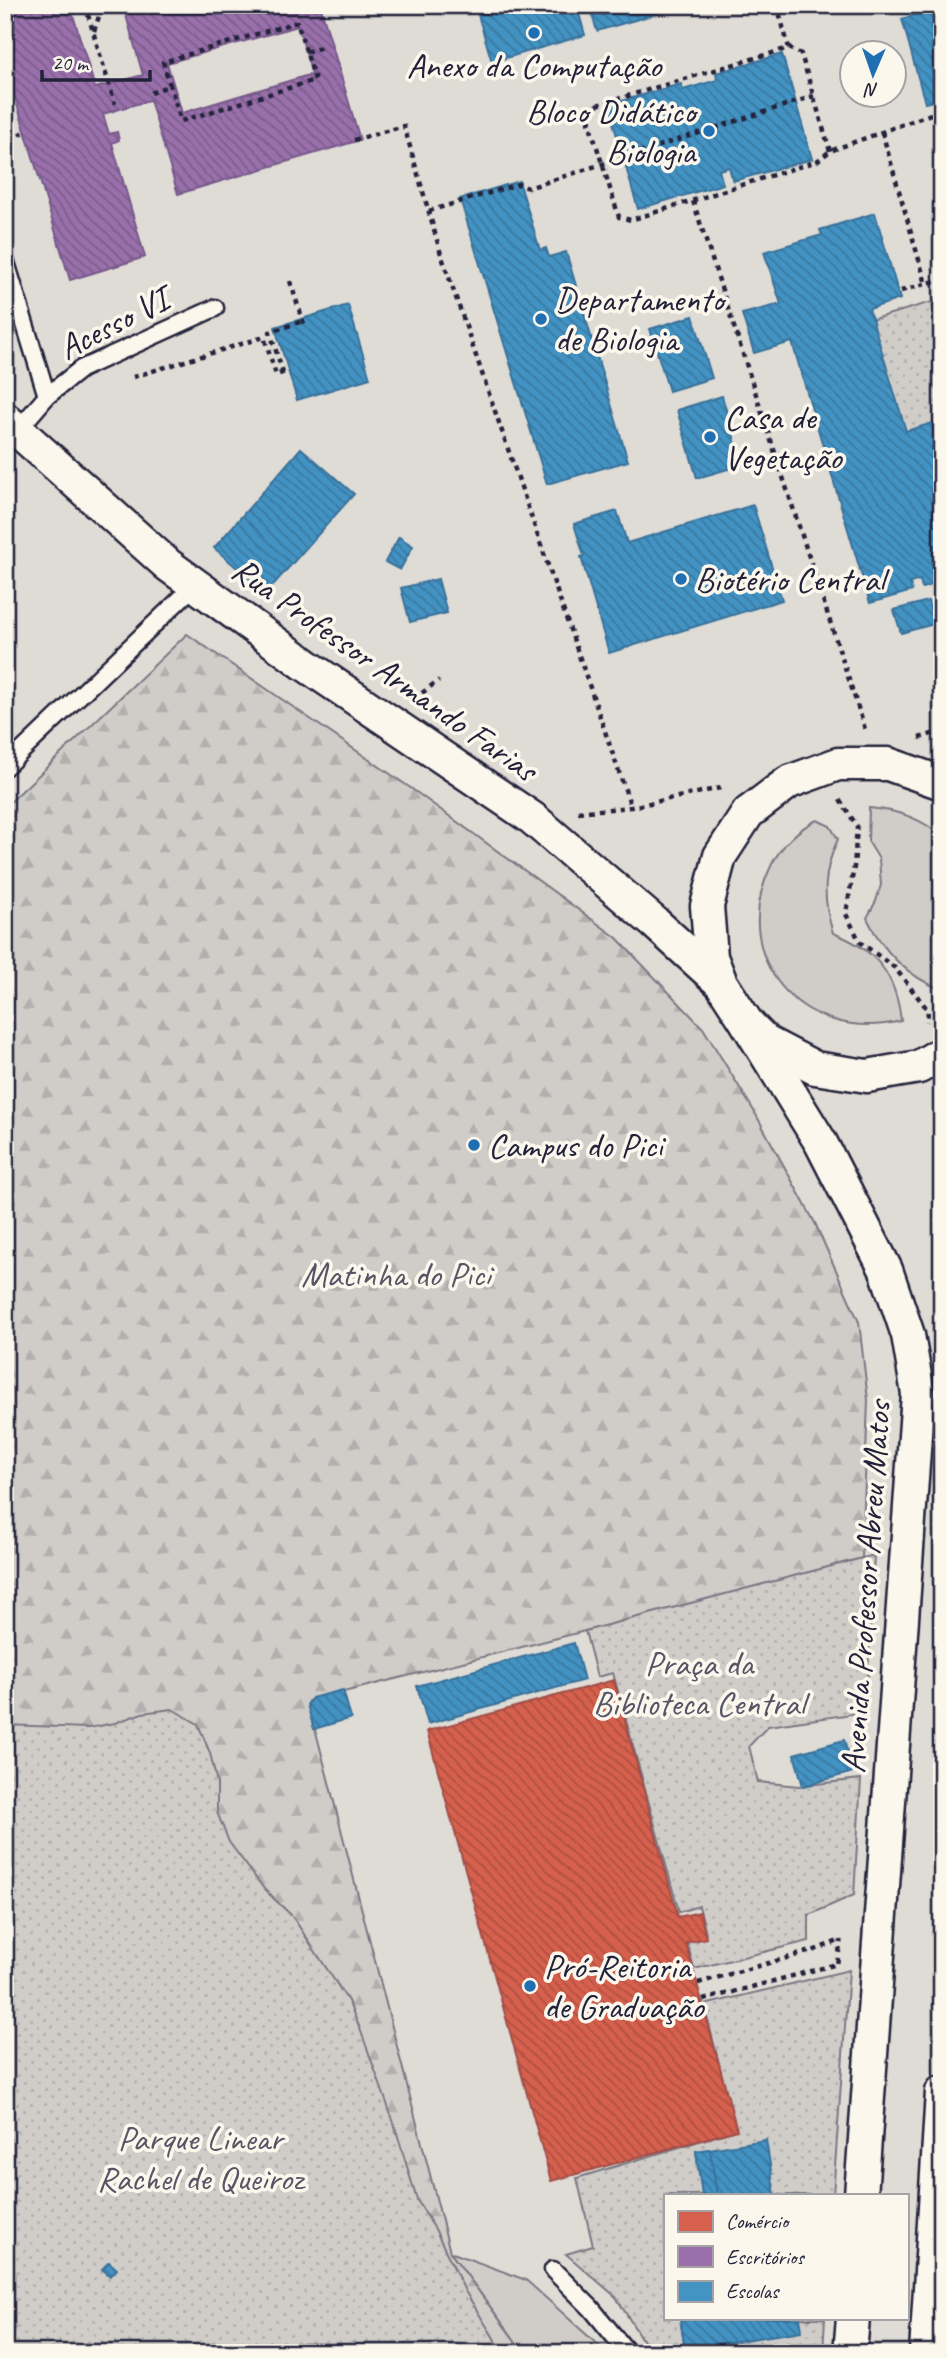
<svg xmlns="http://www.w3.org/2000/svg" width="947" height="2358" font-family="Caveat,sans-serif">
<defs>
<pattern id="forest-firs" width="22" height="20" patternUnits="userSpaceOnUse" patternTransform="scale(1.75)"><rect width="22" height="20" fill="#d0cdc9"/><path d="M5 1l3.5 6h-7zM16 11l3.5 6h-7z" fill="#b2b0ae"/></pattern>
<pattern id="park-dots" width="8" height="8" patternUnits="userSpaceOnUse" patternTransform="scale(1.75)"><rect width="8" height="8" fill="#d0cdc9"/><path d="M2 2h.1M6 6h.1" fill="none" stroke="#b2b0ae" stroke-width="1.8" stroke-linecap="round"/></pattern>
<pattern id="shops-back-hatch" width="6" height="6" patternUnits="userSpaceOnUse" patternTransform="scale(1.75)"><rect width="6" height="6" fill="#d6604d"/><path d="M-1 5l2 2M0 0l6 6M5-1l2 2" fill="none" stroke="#ad4f41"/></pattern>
<pattern id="offices-back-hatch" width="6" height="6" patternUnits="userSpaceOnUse" patternTransform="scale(1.75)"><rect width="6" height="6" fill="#9970ab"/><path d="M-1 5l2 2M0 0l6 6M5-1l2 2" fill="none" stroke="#7c5c8c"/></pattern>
<pattern id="schools-back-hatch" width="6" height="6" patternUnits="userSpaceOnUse" patternTransform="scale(1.75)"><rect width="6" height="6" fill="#4393c3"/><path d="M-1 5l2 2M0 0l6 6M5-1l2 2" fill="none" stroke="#3878a0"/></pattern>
</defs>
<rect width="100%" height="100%" fill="#eeeae2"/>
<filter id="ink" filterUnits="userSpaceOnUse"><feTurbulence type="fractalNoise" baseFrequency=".0143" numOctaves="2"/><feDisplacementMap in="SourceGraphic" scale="14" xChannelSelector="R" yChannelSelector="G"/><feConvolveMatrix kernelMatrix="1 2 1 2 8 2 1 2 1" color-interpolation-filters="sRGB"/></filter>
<g filter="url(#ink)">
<path fill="#dfdbd5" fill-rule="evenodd" d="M5 5H942V2353H5ZM852 52H894V94H852ZM665 2195H907V2318H665Z"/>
<g fill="#d0cdc9" stroke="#797882" stroke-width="2">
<path d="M869 808C896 810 922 818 942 837V990C907 976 883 952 867 918L876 901 881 885 879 859 868 841Z"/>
<path d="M817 820 830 826 838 839C823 871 822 899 833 933 876 949 896 975 901 1021 802 1045 725 957 772 864 781 846 799 828 817 820Z"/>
<path d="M450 2252 526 2280 607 2353H524Z"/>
</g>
<path fill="url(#forest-firs)" stroke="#797882" stroke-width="2" d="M187 634 412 789 616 937 703 1028 754 1111 815 1223 859 1322 868 1400 862 1558 585 1631 308 1701 450 2252 524 2353H5V807Z"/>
<g fill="url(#park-dots)" stroke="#797882" stroke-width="2">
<path d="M942 299V425L905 436 870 320Z"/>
<path d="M874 1555 866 1712 768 1726 749 1746 758 1782 799 1786 861 1779 854 1895 809 1915V1941L694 1969 686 1938 706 1933 699 1906 679 1912 613 1673 597 1677 585 1631Z"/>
<path d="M172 1709 198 1724 210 1753 217 1783V1812L229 1842 265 1890 292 1916 348 2001 359 2026 394 2123 417 2200 435 2229 465 2291 503 2353H5V1725L88 1728 115 1723 142 1713Z"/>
<path d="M849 1970 833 2195H665V2318H825L823 2353H650L616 2297 566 2254 593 2246 577 2178 736 2130 704 2005Z"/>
</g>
<path fill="url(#shops-back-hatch)" stroke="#a04d48" stroke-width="2" d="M614 1680 678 1917 700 1912 706 1938 686 1943 737 2130 551 2181 427 1731Z"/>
<path fill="url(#offices-back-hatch)" stroke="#755989" stroke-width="2" fill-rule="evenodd" d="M5 5H70L95 88 143 75 123 5H320L360 140 178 194 150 100 103 114 109 134 117 132 119 140 112 143 145 257 70 280 5 64ZM298 26 312 74 182 113 167 63Z"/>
<g fill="url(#schools-back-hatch)" stroke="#39719a" stroke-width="2">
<path d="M485 5H657L659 13 597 31 590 7 578 10 585 35 492 62 478 15 487 12Z"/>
<path d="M932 10 942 44V99L925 103 902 19Z"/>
<path d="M782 54 812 159 733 181 729 167 719 170 723 184 638 209 608 105 681 84 683 90 717 80 716 73Z"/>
<path d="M519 181 540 250 546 248 549 257 566 252 628 461 547 484 460 199Z"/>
<path d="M875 213 900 299 869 309 906 431 936 422 942 441V582L922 588 920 580 910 583 912 591 870 603 792 342 754 353 742 314 781 304 764 252 822 235 820 230Z"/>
<path d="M348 305 370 378 297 400 275 327Z"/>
<path d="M693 316 712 378 669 391 650 329Z"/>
<path d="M722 396 742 465 697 478 677 410Z"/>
<path d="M301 448 354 494 266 593 214 548Z"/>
<path d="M753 505 782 600 609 653 581 557 584 556 574 524 617 511 627 543Z"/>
<path d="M399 537 413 546 400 570 385 562Z"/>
<path d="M438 579 447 613 410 622 401 588Z"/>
<path d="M928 601 934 624 901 633 894 610Z"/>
<path d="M574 1643 584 1680 428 1724 417 1686Z"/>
<path d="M343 1690 351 1718 314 1729 307 1705 312 1698Z"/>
<path d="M844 1740 853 1772 803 1786 794 1754Z"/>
<path d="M766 2140 775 2195H702L696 2151Z"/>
<path d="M710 2149 717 2195H702L696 2151Z"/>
<path d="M109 2262 117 2269 110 2276 102 2269Z"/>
<path d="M680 2318H700L704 2346 685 2349Z"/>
<path d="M680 2318H800L802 2331 685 2349Z"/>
</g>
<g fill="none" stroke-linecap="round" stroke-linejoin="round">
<g stroke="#22223b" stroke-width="21">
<g id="lane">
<path d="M5 259 47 396"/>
<path d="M17 431 47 396 81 369 215 308"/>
<path d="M5 767 195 585"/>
<path d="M553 2270 591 2308 628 2353"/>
</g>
</g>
<g stroke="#22223b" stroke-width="37">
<g id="street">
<path d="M5 419 168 565 306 665 532 818 655 923 721 983"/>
<path d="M942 783 888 764H838L789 782 748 813 720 856 707 906 711 957 721 983 747 1023 767 1043 815 1068 867 1076 919 1067 942 1053"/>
<path d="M747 1023 821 1143 886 1270 908 1335 918 1394 861 2195"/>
<path d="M850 2353 853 2318"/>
<path d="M926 2353 942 2092"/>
</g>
</g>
<g stroke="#22223b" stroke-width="4.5" stroke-dasharray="5 5" stroke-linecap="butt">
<path d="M85 5 115 104"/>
<path d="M777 5 789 48"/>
<path d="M314 7 320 5"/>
<path d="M94 31 103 5"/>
<path d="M306 52 325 46"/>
<path d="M151 93 170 85 163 62 297 22 315 80 181 121 170 85"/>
<path d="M882 132 926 284"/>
<path d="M354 140 404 126 441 254 631 807"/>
<path d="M5 148 14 136 28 131"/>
<path d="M830 151 801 54 789 48 597 105 589 122 619 217 631 220 817 161 830 151 942 110"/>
<path d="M693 201 866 732"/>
<path d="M429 211 519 184 528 188 814 96"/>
<path d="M290 281 304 324"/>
<path d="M901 291 942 279"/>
<path d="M283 373 270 332 303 321"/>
<path d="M133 377 264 337 276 375 285 372"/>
<path d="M414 699 439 680"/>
<path d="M919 738 942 731"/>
<path d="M840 800 857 826 854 867 846 914 860 942 895 968 928 1010 927 1022"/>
<path d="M578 812 631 807 725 787"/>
<path d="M698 1983 815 1950 841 1940"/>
<path d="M703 2000 837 1964 841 1940"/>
</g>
<use href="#lane" stroke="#fbf7ec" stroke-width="16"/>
<use href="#street" stroke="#fbf7ec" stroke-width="32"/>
</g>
</g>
<g fill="#1f6fb2" stroke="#fbf7ec" stroke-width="2.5">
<circle cx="534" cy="33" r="7"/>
<circle cx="709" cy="131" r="7"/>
<circle cx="541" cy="319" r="7"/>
<circle cx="710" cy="437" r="7"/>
<circle cx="681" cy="579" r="7"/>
<circle cx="474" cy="1145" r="7"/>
<circle cx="530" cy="1986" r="7"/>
</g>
<g text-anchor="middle" stroke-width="7" stroke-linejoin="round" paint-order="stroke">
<g font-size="35" fill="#22223b" stroke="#fbf7ec" text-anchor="start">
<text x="534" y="77" text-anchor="middle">Anexo da Computação</text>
<text x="695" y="123" text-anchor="end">Bloco Didático<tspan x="695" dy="40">Biologia</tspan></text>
<text x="555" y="311">Departamento<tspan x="555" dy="40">de Biologia</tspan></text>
<text x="724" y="429">Casa de<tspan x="724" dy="40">Vegetação</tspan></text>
<text x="695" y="591">Biotério Central</text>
<text x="488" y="1157">Campus do Pici</text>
<text x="544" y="1978">Pró-Reitoria<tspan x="544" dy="40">de Graduação</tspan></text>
</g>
<g font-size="35" fill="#22223b" stroke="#fbf7ec">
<text transform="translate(113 323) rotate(-27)" y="12">Acesso VI</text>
<text transform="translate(385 669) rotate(35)" y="12">Rua Professor Armando Farias</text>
<text transform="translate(865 1587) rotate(-86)" y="12">Avenida Professor Abreu Matos</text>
</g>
<g font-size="35" fill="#565566" stroke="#fbf7ec">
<text x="396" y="1286">Matinha do Pici</text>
<text x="699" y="1675">Praça da<tspan x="699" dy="40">Biblioteca Central</tspan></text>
<text x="200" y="2150">Parque Linear<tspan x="200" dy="40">Rachel de Queiroz</tspan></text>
</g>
</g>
<rect width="947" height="2358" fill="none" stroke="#fbf7ec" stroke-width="28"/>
<rect x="14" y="14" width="919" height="2330" fill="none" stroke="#22223b" stroke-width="2.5" filter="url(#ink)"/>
<rect x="664" y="2194" width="245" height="126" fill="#fbf7ec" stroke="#a4a2a5" stroke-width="2"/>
<rect x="678" y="2211" width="35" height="21" fill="#d6604d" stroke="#a4a2a5" stroke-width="2"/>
<text x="726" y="2228" font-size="21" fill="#22223b">Comércio</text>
<rect x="678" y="2246" width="35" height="21" fill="#9970ab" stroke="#a4a2a5" stroke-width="2"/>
<text x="726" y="2264" font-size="21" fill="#22223b">Escritórios</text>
<rect x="678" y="2281" width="35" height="21" fill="#4393c3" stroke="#a4a2a5" stroke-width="2"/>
<text x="726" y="2298" font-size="21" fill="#22223b">Escolas</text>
<g transform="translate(873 74) rotate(182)"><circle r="33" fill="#fbf7ec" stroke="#a4a2a5" stroke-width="2"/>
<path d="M0-5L12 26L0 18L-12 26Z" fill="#1f6fb2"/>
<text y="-10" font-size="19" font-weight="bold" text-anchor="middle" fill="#22223b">N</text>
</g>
<path d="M42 70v10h108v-10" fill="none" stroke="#22223b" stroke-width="3.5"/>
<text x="52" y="70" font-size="21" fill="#22223b" stroke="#fbf7ec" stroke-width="5" paint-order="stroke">20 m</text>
</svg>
